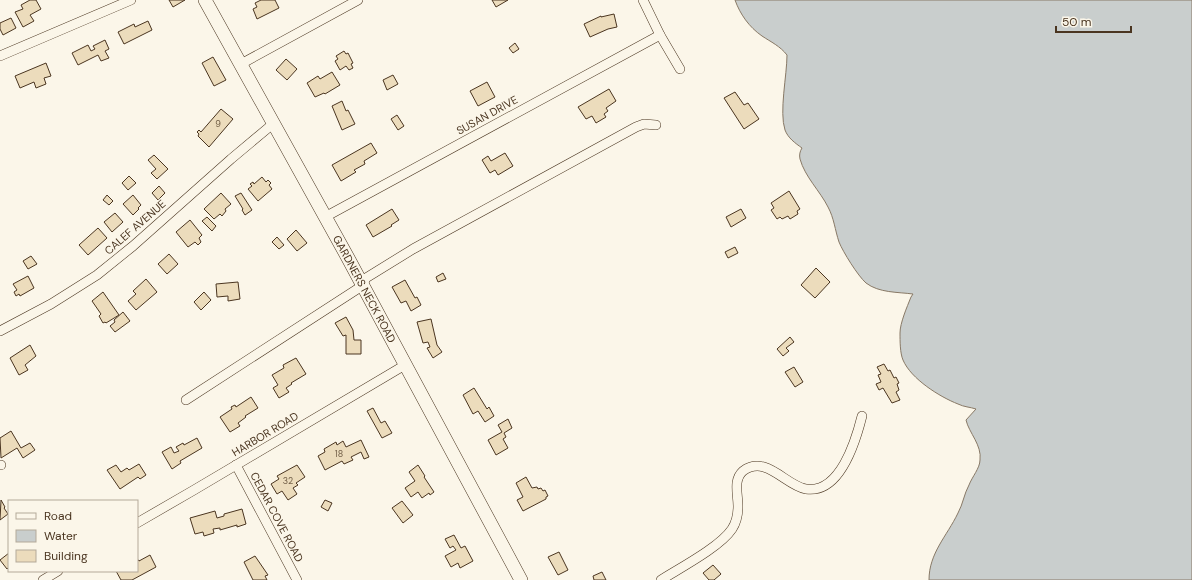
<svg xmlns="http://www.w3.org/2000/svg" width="1192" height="580" font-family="'DM Sans',sans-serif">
<rect width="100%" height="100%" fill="#fbf6e9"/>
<path fill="#c9cecd" stroke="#887966" d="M735 0H1192V580H929C929 553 947 536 958 513 963 504 964 494 969 485 972 477 980 468 980 460 982 445 969 433 966 420L976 409C970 407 964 407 958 404 940 397 911 379 903 360 900 353 900 341 900 333 900 323 907 307 911 297L913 294C898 292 879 293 866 283 858 276 843 252 839 242 835 230 834 218 828 207 820 191 805 177 800 159 799 155 800 151 802 148 795 143 788 138 785 130 779 112 787 75 787 55 780 46 771 42 762 36 749 27 740 14 735 0Z"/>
<g fill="#ecdcbc" stroke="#4a3520">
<path d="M30 0H36L41 9 30 15 34 21 23 27 15 12 23 9 21 5Z"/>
<path d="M169 0H185L173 7Z"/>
<path d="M261 0H275L279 8 257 19 253 9 257 7 255 3Z"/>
<path d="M492 0H508L496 7Z"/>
<path d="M614 14 617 27 608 29 590 37 584 24 601 16V17Z"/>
<path d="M11 18 16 28 3 35 0 29V23Z"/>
<path d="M148 21 152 30 124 44 118 32 134 24 135 27Z"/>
<path d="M105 40 109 49 105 51 109 58 101 61 98 55 78 65 72 53 88 45 91 51 95 49 93 46Z"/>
<path d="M515 43 519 49 513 53 509 48Z"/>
<path d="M344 51 346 54 348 53 353 63 351 64 353 68 349 70 346 66 340 70 335 61 338 59 336 56Z"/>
<path d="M213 57 226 80 214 86 202 63Z"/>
<path d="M286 59 297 69 287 80 276 70Z"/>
<path d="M46 63 51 76 44 78 46 84 36 88 34 82 20 88 15 76Z"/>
<path d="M332 72 340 85 325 94 324 93 315 97 307 83 318 76 320 79Z"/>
<path d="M393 75 398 84 387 90 383 80Z"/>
<path d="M487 82 495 97 478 106 470 91Z"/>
<path d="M609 89 616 101 606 108 608 111 604 114 606 117 596 123 592 116 586 119 578 107Z"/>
<path d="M735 92 744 105 748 103 759 119 744 129 724 98Z"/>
<path d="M342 101 346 111 348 110 355 124 342 130 332 106Z"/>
<path d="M221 109 233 119 209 147 198 136 199 134 197 132 199 130 201 132Z"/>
<path d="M397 115 404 126 398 130 391 119Z"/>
<path d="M371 143 377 153 364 161 365 164 354 170 356 172 341 181 332 165Z"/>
<path d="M505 153 513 166 498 175 495 170 490 173 482 160 488 156 491 161Z"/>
<path d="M154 155 168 169 157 179 151 173 156 169 148 160Z"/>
<path d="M129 176 136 183 128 190 122 183Z"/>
<path d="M262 177 266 182 268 180 271 183 269 185 272 189 258 201 248 189 252 186 250 184 253 182 254 184Z"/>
<path d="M159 186 165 193 158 200 152 193Z"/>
<path d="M789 191 800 209 797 211 798 214 790 219 788 216 782 219 780 217 777 219 771 210 774 208 771 203Z"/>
<path d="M221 193 231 204 225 209 226 211 222 216 220 214 214 219 204 209Z"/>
<path d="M241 193 252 210 245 215 242 210 243 209 235 196Z"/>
<path d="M107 195 113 201 109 205 103 200Z"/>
<path d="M133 195 141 205 138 208 139 209 133 215 123 204Z"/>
<path d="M392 209 399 220 391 225 392 226 373 237 366 225Z"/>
<path d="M741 209 746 218 731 227 726 217Z"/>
<path d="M115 213 123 222 112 232 104 222Z"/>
<path d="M207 217 216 226 212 231 202 221Z"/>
<path d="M190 220 202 235 199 238 201 242 198 245 195 242 188 247 176 232Z"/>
<path d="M98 228 107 238 88 255 79 245Z"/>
<path d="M296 230 307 243 297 251 287 239Z"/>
<path d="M277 237 284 245 279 249 272 242Z"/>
<path d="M735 247 738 253 728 258 725 252Z"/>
<path d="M169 254 178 264 167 274 158 264Z"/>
<path d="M31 256 37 264 28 269 23 261Z"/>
<path d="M816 268 830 282 815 298 801 285Z"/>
<path d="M443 273 446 279 438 282 436 277Z"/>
<path d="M28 276 34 288 20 296 19 294 16 296 14 292 17 290 13 284Z"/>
<path d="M146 279 157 292 136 310 128 301 136 294 133 291Z"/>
<path d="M405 280 415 298 417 297 421 305 411 311 406 301 401 303 392 287Z"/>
<path d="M238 282 240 299 228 301V296L217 297 216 284Z"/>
<path d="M103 292 119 315 106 323 105 322 103 323 99 316 101 314 92 301Z"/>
<path d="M204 292 211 300 201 310 194 302Z"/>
<path d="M123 312 130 321 115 332 110 326 115 322 114 320Z"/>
<path d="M346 317 353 330 354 340H361V354H346V335L343 336 335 323Z"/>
<path d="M431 319 437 345 442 352 433 358 427 348 430 347 428 342 423 343 417 322Z"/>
<path d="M790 337 794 342 786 348 789 351 783 356 777 349Z"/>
<path d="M30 345 36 356 25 365 28 370 19 375 10 358Z"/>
<path d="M296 358 306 374 291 383 292 384 286 388 289 392 279 398 273 388 278 385 272 375 284 368 283 365Z"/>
<path d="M884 364 888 371 890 370 894 378 896 377 899 383 897 384 899 390 896 392 900 400 892 403 883 388 879 390 876 384 881 382 878 375 881 374 877 367Z"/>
<path d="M794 367 803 382 795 387 785 372Z"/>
<path d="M474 388 487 409 489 407 494 416 485 422 478 411 473 414 463 395Z"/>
<path d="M251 397 258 408 245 416 246 417 238 423 240 426 230 432 220 417 232 409 231 407 235 405 236 407Z"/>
<path d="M373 408 381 423 385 421 392 433 382 438 367 411Z"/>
<path d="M508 419 512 428 504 433 506 437 503 439 508 448 496 455 488 440 502 432 498 425Z"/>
<path d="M11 431 21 448 30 443 35 450 23 458 17 448 1 458 0 438Z"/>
<path d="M197 438 202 448 180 461 181 463 172 469 162 452 171 447 174 453 179 451 176 447 183 443 184 445Z"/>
<path d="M361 440 369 457 364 459 361 452 351 457 353 460 344 464 342 461 325 470 318 456 325 452 324 449 336 442 337 445 343 441 346 447Z"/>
<path d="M139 464 146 475 140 479 138 477 120 489 107 470 116 465 121 472 127 468 129 470Z"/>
<path d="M297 465 305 477 296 483 298 485 293 488 297 494 288 500 282 491 277 494 271 484 279 479 277 476Z"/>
<path d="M418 465 425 476 424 477 434 492 430 495 429 493 422 498 418 492 411 497 405 488 415 481 409 472Z"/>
<path d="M526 477 532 488 537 487 538 489 541 488 543 491 545 490 548 496 546 497V499L523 511 517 500 523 497 516 483Z"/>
<path d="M1 500 5 507 4 508 8 514 0 520Z"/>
<path d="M325 500 332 503 328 511 321 507Z"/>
<path d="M402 501 413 515 403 523 392 508Z"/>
<path d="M242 509 246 524 237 527V525L220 530V528L213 529 214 533 204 536 203 532 195 534 190 518 215 511 217 518 224 516V514Z"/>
<path d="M454 535 461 548 465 546 473 561 460 568 458 563 451 567 445 556 456 550 453 546 450 548 445 539Z"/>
<path d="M559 552 568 570 558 575 548 557Z"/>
<path d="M9 553V567L7 569 0 560Z"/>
<path d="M150 555 156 567 132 580H121L116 571H137V561L139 560V561Z"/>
<path d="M255 556 268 575 265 576 267 580H253L244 562Z"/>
<path d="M713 565 721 574 714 580H709L703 573Z"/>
<path d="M602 572 606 580H594L593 576Z"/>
</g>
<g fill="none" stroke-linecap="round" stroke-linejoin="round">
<g stroke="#4a3520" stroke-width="10">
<g id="street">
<path d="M643 0 660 35 680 69"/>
<path d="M0 56 131 0"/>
<path d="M241 64 358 0"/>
<path d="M325 217 660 35"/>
<path d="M0 331 51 304 97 275 133 246 231 159 274 123"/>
<path d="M186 400 362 286 366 278 413 249 636 127 644 124 656 125"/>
<path d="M0 465H1"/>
<path d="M236 465 297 580"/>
<path d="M137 523 194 490 405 365"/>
<path d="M43 580 58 571"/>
<path d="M661 580C680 568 720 547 732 529 736 523 738 513 738 506 738 494 733 480 743 471 766 454 786 486 806 489 840 494 856 440 862 416"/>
</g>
</g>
<g stroke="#4a3520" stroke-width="14">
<g id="secondary">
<path id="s1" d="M205 0 348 258 521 580"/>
</g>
</g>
<use href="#street" stroke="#fbf6e9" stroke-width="9"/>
<use href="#secondary" stroke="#fbf6e9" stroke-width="13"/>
</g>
<g text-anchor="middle" stroke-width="3" stroke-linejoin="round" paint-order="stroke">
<g font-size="9" fill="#725f47">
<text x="218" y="127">9</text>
<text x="339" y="457">18</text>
<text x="288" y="484">32</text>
</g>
<g font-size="11" fill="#4a3520" stroke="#fbf6e9">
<text transform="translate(487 115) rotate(-29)" y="4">SUSAN DRIVE</text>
<text transform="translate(135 227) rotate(-41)" y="4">CALEF AVENUE</text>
<text dy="4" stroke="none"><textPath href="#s1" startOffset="330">GARDNERS NECK ROAD</textPath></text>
<text transform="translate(265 434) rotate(-31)" y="4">HARBOR ROAD</text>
<text transform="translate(277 517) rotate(62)" y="4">CEDAR COVE ROAD</text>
</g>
</g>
<rect x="8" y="500" width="130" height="72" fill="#fbf6e9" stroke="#b4a999"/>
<rect x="16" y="513" width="20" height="6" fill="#fbf6e9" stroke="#b4a999"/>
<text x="44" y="520" font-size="12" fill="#4a3520">Road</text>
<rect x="16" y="530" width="20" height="12" fill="#c9cecd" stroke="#b4a999"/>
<text x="44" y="540" font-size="12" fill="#4a3520">Water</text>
<rect x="16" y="550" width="20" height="12" fill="#ecdcbc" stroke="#b4a999"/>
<text x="44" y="560" font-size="12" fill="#4a3520">Building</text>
<path d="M1056 26v6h75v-6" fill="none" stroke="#4a3520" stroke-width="2"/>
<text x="1062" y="26" font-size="12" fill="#4a3520" stroke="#fbf6e9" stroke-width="3" paint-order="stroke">50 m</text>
</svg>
